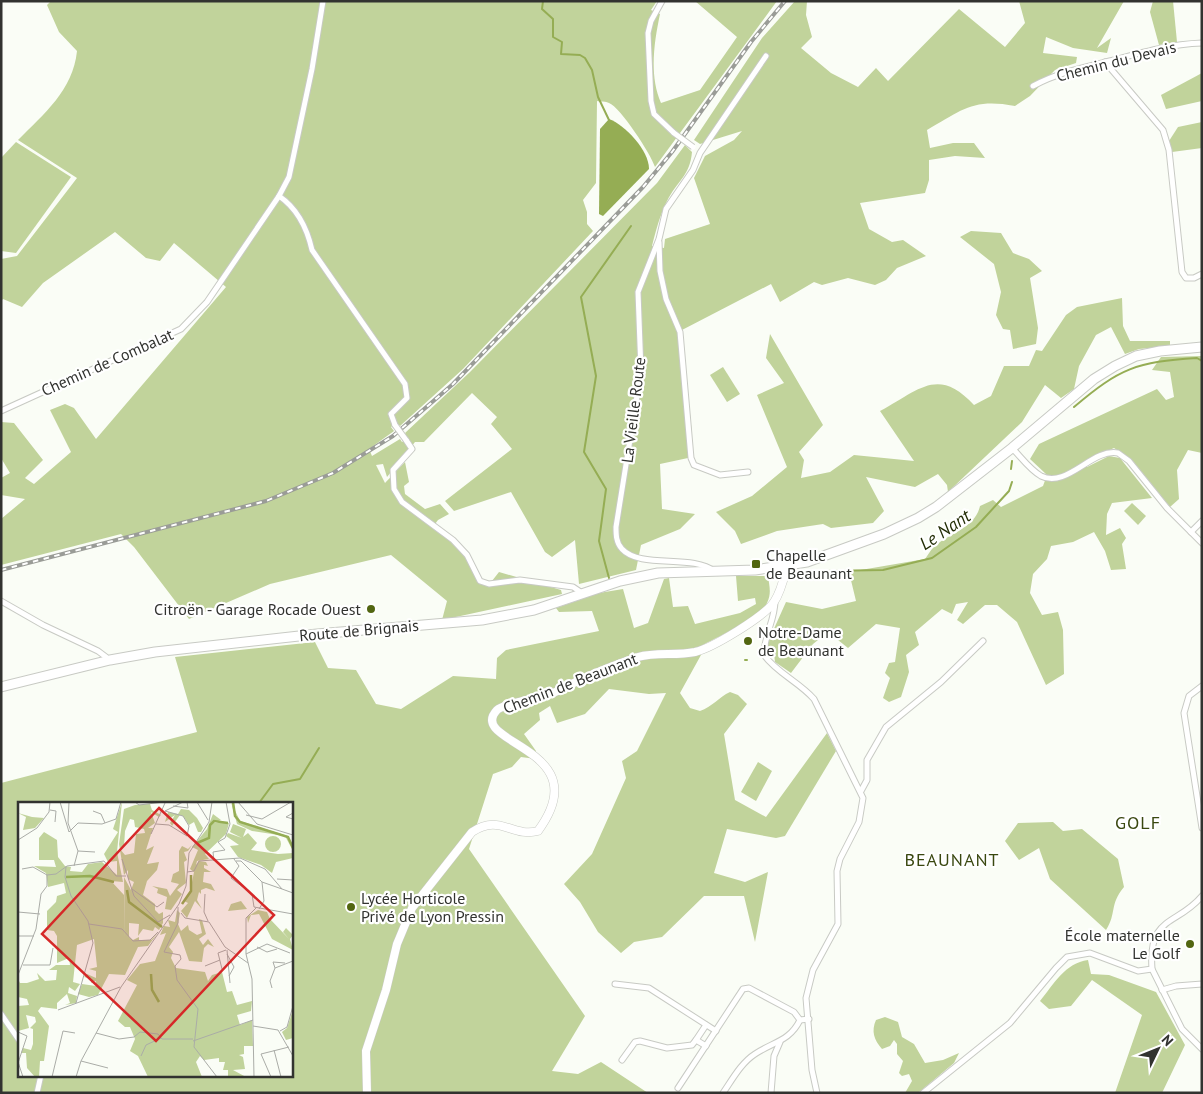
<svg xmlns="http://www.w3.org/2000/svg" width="1203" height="1094" viewBox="0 0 1203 1094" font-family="'PT Sans',sans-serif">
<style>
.green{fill:#c1d39b;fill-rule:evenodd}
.water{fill:#95ad54}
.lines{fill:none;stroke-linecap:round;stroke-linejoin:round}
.stream{stroke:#95ad54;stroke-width:2}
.street-casing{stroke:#c8cac4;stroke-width:7}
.secondary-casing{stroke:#c8cac4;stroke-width:9}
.primary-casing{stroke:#c8cac4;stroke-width:11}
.street{stroke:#fff;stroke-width:5}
.secondary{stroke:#fff;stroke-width:8}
.primary{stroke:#fff;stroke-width:9}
.rail-casing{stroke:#9a9c97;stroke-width:4}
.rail{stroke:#fff;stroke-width:2;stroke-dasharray:5.5;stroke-linecap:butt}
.street-bridge-casing{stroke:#c8cac4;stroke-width:7;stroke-linecap:butt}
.street-bridge{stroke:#fff;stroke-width:5}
.poi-dot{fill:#526611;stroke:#fff;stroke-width:2}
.labels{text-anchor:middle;stroke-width:4.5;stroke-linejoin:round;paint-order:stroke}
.street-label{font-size:16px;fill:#323330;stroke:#fff}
.poi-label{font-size:16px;fill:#323330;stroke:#fff;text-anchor:start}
.water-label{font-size:18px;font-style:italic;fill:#242e07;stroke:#fff}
.neighbourhood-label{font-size:18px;letter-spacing:1px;fill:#3a4810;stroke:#fff}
.inset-river{fill:none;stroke:#95ad54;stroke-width:2.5}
.inset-road{fill:none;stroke:#aaaca7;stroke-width:1}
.view{fill:#d62828;fill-opacity:0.15;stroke:#d62828;stroke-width:2.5}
.inset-edge{fill:none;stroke:#323330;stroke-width:2.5}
</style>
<rect width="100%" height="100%" fill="#fafdf6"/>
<g class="green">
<path d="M51,1h606l-6,9 9,4c-6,29 -11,61 1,89l39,-13 37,-53 -42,-36h82l-122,166c-4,-13 -35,-60 -46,-64 -3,-2 -9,-1 -12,-2l-1,82 -13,17 4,12v12l6,7 -130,138 -63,57 -3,-3 -6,4 3,4 -25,18 3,7 28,-17 2,3 6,-3 -3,-6 65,-61 187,-189 28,-38 7,7c-2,24 -15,29 -25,49 -7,14 -11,29 -15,45l12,2 1,-9 45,-15 -16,-46 11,-22 29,-16 8,-9 -42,13 -6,-4 68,-102 33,-37h12l-1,14 6,22 -11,11 30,25 27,14 18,-19 12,13 71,-72 46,38 20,-24 -6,-22h105l-27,47 14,-10 -4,15 -34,-5 -27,-11 -3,16 34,4 -1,6 -21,7 -25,26 -15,10c-42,-8 -53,4 -88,24l3,18 23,-5h21l11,15 -30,-2 -26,4v20l-4,13 -65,10 9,26 23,13 11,-2 23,16 -29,12 -11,12 -11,5 -27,-7 -26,7 -8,-3 -34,20 -9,-18 -89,46 10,105 -4,23 -28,6 2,45 33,5 -15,15 -39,16 -5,25 -57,14 -4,-44 -23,17 -7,-5 -34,-60 -57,19 -9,-10 67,-52 -21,-25 6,-7 -25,-24 -48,49h-9l-28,35 -4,-13 -7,1 9,18 20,-21 4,20 -5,4 1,8 20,15 15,-5 9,10 -11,6 -6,8 21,15 12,14 15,26 8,3 11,-14 62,18 1,4 -120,26 5,-19 -56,-46 -121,29 -81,35 -55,-72 -13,-13 -120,31v-46l24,-20 -24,-4v-17l9,-5 -9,-15v-36l13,1 29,37 -18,18 9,6 37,-32 -21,-42 15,-6 9,4 22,31 130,-152 -52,-44 -14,18 -14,-3 -31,-26 -72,51 -21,24 -19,-8 -2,2v-42l16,-3 60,-78 -59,-38c26,-26 55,-50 59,-89l-18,-19 -12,-27z"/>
<polygon points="1153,1 1173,1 1177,42 1159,45 1150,12"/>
<polygon points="1202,73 1202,101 1166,109 1161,95"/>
<polygon points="1202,122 1202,148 1172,152 1169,141 1178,127"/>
<polygon points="16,142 71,177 16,253 1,251 1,158"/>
<polygon points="971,231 1001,233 1013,253 1029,259 1042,271 1030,278 1038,328 1036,344 1013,349 1010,330 1003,329 996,315 1001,292 994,264 960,237"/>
<path d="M1122,298l1,28 7,15h40v5l-31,3 -14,5 -14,-27 -15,8 -17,31 -5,23 -13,9 -16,-13 -23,37 -74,70 -1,-7 -9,-11 -23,13 -49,-10 18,34 -11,12 -42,5 -8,-4 -46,7 -36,13 -6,-13 -19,-19 36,-16 35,-29 -30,-72 27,-12 -18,-25 4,-24 53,91 -24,27 5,8 -3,18 29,-6 24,-17 60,6 -34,-50c39,-21 58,-45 94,-6l17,-9 13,-30h25l7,-16 6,1 24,-36 11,-8z"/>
<path d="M1202,356v97l-14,-3 -11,20 2,29 -9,8 -38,-47 -18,-12 -31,14 4,5 22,-11 11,2 32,40 -40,5 -5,11 -1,21 14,-7 6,10 -4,6 4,25 -15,1 -6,-19 -11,-19 -21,10 -22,4 -4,13 -14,15 -3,19 12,22 16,-3 5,18 1,44 -18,11 -29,-63 -20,-17h-12l-22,19 -6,-4 11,-18 -12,2 -4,10 -10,-5 -27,23 4,13 -13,10 3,17 -8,25 -12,5 -6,-4 7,-20 -5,-5 4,-10 6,-1 5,-34 -24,-4 -28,24 -20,-16 -15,12 -22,29 -16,-11 -1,-8 -6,-3v-9l18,-40 36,7 34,-8 -7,-29 76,-13c3,-4 6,-10 10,-13 15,-13 40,-18 45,-40l13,-6 8,7 42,-21 4,-11 -17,-16 9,-15 118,-55 9,11 8,-3 -4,-25 -18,-2 9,-13z"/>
<polygon points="723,367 740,394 727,402 710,375"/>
<polygon points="1132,503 1146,516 1138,525 1124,511"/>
<path d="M736,576h32c1,9 4,17 -1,27 -6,15 -50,34 -66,43v9l-21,38 10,15 10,3c12,-4 19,-14 30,-19l8,3 9,9 -23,30 11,66 31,17 61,-84 9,18 -51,85 -9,2 -49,-9 -13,44 31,9 23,-10 -13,70 -11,-46h-40l-42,41 -28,5 -13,11 -23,-21 -18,-30 -16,-18 28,-30 34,-76 -4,-17 15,-10 29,-58 -17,1 -40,-5 -24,25 -28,9 -7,-17 -11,7 1,7 -16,14 12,17v8l-15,-2 -9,10 -19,7 -24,75 116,167 -33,55 26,3 23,-12 47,31h-647v-310l196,-51 -22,-75 140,-15 13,26 28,2 20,34 25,5 52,-33 43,3 1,-21 9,-8 93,-19 -7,-20 -33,1 -3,-4 43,-15 24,-4 11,39 14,-5 16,-44 5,-1 4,29 15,-1 7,18 45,-11 16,-9 -1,-6 -17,3zM19,803h272v272h-272z"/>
<polygon points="758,762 772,771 756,801 741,792"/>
<path d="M1053,822l10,9 19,-2 36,30 6,28c-15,18 -7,26 -18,43l-56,-51 -11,-31 -20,12 -14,-19 13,-18z"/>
<path d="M1088,960l3,14 18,1 47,17 29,53 -23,48h-47l27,-78 -50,-35 -21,26 -22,3 -9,-8c14,-17 25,-38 48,-41z"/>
<path d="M885,1017l13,5 4,15 12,7 11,19 18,-3 16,-7 -5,10 -36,30h-13l7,-12 -3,-7 -7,2 -3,-3 4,-12 -6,-7v-10l-3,-4 -4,6 -8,3c-8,-9 -11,-18 -6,-29z"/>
</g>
<path class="water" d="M609,119c16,6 40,31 40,50l-46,47 -4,-2 1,-85z"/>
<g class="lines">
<g class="stream">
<polyline points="543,1 542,9 553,19 553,37 562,42 561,54 580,55 585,58 592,70 598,97 609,120"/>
<path d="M1074,407c46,-39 62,-45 123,-49l5,3"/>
<polyline points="1011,469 1012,461"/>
<polyline points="824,571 883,570 932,558 976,527 1009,491 1012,482"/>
<polyline points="609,578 599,541 606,489 584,452 596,376 581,297 631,226"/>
<polyline points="745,660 747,660"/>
<polyline points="259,803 273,784 300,779 319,748"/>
</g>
<g class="street-casing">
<g id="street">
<polyline points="662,1 651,21 648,33 651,101 654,114 674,133"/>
<polyline points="1105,62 1163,130 1169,150 1182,272 1186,278 1194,278 1202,274"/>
<path d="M1033,86c26,-14 52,-19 81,-26 29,-8 58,-16 88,-17"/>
<path d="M279,196c19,13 28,32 33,54l93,134 2,14 -16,16 4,11"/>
<polyline points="659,242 660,271 666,299 680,332 691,458 694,465 720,475 748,472"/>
<polyline points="1,411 181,329 207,302 279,196 289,177 312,69 323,1"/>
<polyline points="406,440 412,449 393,470 394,489 402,502 453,540 467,555 480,581 489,584 520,580 573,587 582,593"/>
<path d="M1012,448c9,9 18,22 29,28 26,13 51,-28 77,-23l11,8 38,47 35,35"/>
<polyline points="1191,532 1202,521"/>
<path d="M714,571c-21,-17 -74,-2 -92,-22 -6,-6 -6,-15 -6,-22l25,-156 -3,-79 21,-53 7,-30 27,-39 7,-17 66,-97"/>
<polyline points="1,601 43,625 98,651 110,660"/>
<path d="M775,601c0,19 -11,34 -11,54 13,18 35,27 50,44l49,99 -4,24 -19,37 -3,12 1,53 -25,46 -7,28 6,72 5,23"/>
<polyline points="1202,686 1189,696 1184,713 1202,828"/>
<polyline points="861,791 867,780 867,760 886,727 941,682 983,641"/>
<path d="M1202,896c-25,30 -54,19 -50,73l30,60 20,20"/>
<polyline points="615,984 649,988 716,1031"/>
<polyline points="1162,990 1176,986 1202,984"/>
<polyline points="1,1014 19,1040"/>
<polyline points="706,1025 696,1040 706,1046"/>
<polyline points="622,1060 635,1042 640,1041 667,1048 692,1045 696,1040"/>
<polyline points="678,1088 743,989 749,988 794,1012 800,1020 809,1019"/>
<polyline points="37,1093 41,1075"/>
<path d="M723,1093c9,-13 18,-30 32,-39 18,-12 35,-13 45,-34"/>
<polyline points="771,1093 774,1056 780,1042"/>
<polyline points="923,1093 1010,1023 1056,968 1067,957 1090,953 1138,971 1152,969"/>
</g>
</g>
<g class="secondary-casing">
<path id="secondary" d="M367,1093l-1,-42 20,-61 11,-46 15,-36 60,-76c28,-19 40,6 66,-1 62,-84 -73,-87 -41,-121 6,-6 39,-11 50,-15 11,-3 20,-9 31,-14 19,-9 39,-17 60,-24 18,-5 38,-1 57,-5 17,-4 69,-35 79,-50 7,-10 10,-24 13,-36"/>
</g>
<g class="primary-casing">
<polyline id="primary" points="1,687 110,660 155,652 317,634 482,620 534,610 620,581 658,573 755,570 807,562 884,534 918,518 936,507 1012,448 1094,379 1115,366 1136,356 1160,351 1202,347"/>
</g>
<use href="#street" class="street"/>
<use href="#secondary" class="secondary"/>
<use href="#primary" class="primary"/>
<g class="rail-casing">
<polyline id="rail" points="1,570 266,501 333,473 393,436 453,384 643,187 672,152 751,42 785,1"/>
</g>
<use href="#rail" class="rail"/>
<g class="street-bridge-casing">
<g id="street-bridge">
<polyline points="674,133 693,147"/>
<polyline points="395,425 406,440"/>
</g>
</g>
<use href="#street-bridge" class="street-bridge"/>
</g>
<g class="poi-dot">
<rect x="751" y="559" width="10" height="10" rx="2.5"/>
<circle cx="371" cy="609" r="5"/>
<circle cx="748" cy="641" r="5"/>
<circle cx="351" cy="907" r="5"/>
<circle cx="1190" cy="944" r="5"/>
</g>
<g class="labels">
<g class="street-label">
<text transform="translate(1116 61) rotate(-14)" y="6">Chemin du Devais</text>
<text transform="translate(107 362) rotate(-24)" y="6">Chemin de Combalat</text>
<text transform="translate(633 410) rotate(-83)" y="6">La Vieille Route</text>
<text transform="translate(359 630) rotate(-5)" y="6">Route de Brignais</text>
<text transform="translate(570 683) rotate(-21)" y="6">Chemin de Beaunant</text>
</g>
<g class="poi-label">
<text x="766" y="561">Chapelle<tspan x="766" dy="18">de Beaunant</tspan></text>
<text x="361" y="615" text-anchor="end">Citroën - Garage Rocade Ouest</text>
<text x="758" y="638">Notre-Dame<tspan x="758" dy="18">de Beaunant</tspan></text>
<text x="361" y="904">Lycée Horticole<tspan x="361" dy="18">Privé de Lyon Pressin</tspan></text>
<text x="1180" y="941" text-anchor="end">École maternelle<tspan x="1180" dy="18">Le Golf</tspan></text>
</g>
<g class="water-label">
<text transform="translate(945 530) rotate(-34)" y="6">Le Nant</text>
</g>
<g class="neighbourhood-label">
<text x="1138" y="829">GOLF</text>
<text x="952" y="866">BEAUNANT</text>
</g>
</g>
<g transform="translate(18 802)">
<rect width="275" height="275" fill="#fafdf6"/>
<path d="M104,0l-5,50 6,30 -12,-1 13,14 1,44 -1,-62 7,13 3,-8 -6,-3v-9l-4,5 -5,-31 5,-35 11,-4 15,-1 2,6 9,5 -2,2 -8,-5 4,11 -7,5h5l-7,22 8,-4 -7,18 12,-2 -2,8 -10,11 -4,14 12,9v6l4,4 4,-2v11l-4,7 -4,-3 -2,4 -10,-2 -5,7 1,-12 -10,-1v14l4,3 6,-3v3h12l7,-7 -10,13 -10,1 -13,28 -16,-1 -11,21 -9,2 -11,-3 4,-10 14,2v-5l-5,2 1,-4 -8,-2 3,-3 9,4v-7l-7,-2 8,-2 -3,-28 -17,6 -4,37 7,2 -5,7 -6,-4 -1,6 9,3 -1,7 -11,2 5,-2 -3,-9 -10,9v6l-16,-2 -3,4 11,15 -5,35h-4l-1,16h-4l-8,-9 -1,-15h-5l2,-5 8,2 2,-6v-15l-3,-1 6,-6 -1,-5 -9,-2 3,13 -11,3v-25l11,-1 -2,-6 -9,-2v-18l2,4h7l12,-4 -2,-6 8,8 11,-1 1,-10h-8l7,-5h14l-1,-7 -12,5v-27l-3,-5 -7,-1v-19l9,-9 1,-6 9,-3 -2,-10 -16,4 -2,-14 -12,-7 22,1 -2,-7h-15v-22l5,-6 13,8 1,17 7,9 6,1 -1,4 12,1 6,-8 14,-2 15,13v-14l-9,1 -4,-8 14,-22 -5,-3zM112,17l4,1 1,7 9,2 1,4 -9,1 -2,19 -9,2 -5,-6 4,-2 1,-16zM213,0l9,19 48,15 5,15 -8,-15 -33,-5 -15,-7zM163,7l8,1 8,8 6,10 -2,4h-3l-4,-10 -5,3 -6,-9 -3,-1 -8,11 -2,-3 5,-8 -10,7 3,-10 10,2zM0,11l14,4 12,1 -9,10 -12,2 3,-13zM195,12l8,6 -8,3h16l-3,11 -21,20 4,5 -12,2 -1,4 3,-4 7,1 2,4 -4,-1v3l7,4h-7l-1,10 8,2 4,7 -9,-3 -5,2v4l-2,-2 -2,8 5,9 -7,-8 -8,17 -6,-7 7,-8 -4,-2 6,-9 4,-20 -4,-3 8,-19 -6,-3 15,-18zM215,22l13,5 -3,8 5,-4 9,10 -6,7 27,4 15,-1v5l-17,4 -4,11 -11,-8 -23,-8 -8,-11 9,-1 -13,-9 2,-3 14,5 -12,-6zM247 42a8 8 0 1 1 16 0a8 8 0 1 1-16 0ZM174,43l-4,6 -4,1 3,8 -3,2 2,21 -9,7 5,4 -11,16 -6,-1 2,-12 -10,-4 1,-4 -6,-3 15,3 3,7 9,-12 -8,-2 2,-8 6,-3v-20l3,-5 6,3zM223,99l6,8 -19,2 3,-7zM159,108l3,3 -2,11 3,7 7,-6 1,5 8,5 5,-2 -3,-14 3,1 4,14 -7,5 4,6 5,-6 6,8 -6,-3 -4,4 -2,14 -13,-1 -10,-29 -10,15 4,5 -2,6 5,10 29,4 3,9 4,-6 10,-3 5,20 5,-1 5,14 15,-4 -1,10 -14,4 3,10 12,-5 1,26h-9v8l-5,1 4,2 2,12 -12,1 13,7h-18v-7h-5l2,-8h-6v-4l-15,2 -4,-4 -4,6 6,15h-54l-10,-21 -8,-5 5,-12 -5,-12h-5l-7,-6 19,-36 -10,-5 13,-16 15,-3 11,-28 -6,2 4,-9 6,1 -2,-7 7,2zM240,108l9,2 3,7 19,20 -6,-7 3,-4 7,7 -3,4 3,11 -21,-11 -13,-25 -8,1 -3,8 -1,-6zM275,208v28l-7,2 -4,-8 5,-4z" fill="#c1d39b" fill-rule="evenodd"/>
<path class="inset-river" d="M215,0l2,14 5,6 48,15 5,11M179,41l12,-5 1,-13 4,-4 14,2M48,75l24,-1 24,6M109,88l2,12 33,25M164,102l9,-13v-16M133,172l1,16 7,12"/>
<path class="inset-road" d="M42,0l9,30 9,-9 24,1 14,-5 5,-17M51,0l-1,21 10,28 -4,15M117,0l4,3 25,-3M179,0l11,18M220,0l19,22 36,11M155,4l15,2 -1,-6M32,8l6,1 -1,11M75,9l8,3 4,9M147,9l18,-9M275,11l-7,4 7,2M228,13l16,4 29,-17M138,22l13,1 18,11 2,-10 -6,-10 -18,-5M133,32l14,-31M0,38l19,-12 12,-16 1,-10M60,49l17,1M104,57l12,37 24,26 12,-7M216,57l5,7 -8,12 21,16 2,13 39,7M196,59l-1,-9 12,-2 -7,-8 7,-4 5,-14 -4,-22M218,59h5l21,21M48,65l-1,10 6,19 17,25 5,22 -17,60M4,67l11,-2 14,8 9,-1 11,-8 37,-5 12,15h10M169,70l7,-1 5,-10 41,-3 25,11 17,20 11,4M259,77l16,1M114,87l25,18 7,-5M187,92l-1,18 4,9M160,105v16l-14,29 16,3 1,4 -6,7 2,14 21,29 -4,38 23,30M241,107l5,-8 -2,-19 20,7M0,110l22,2M163,111l4,5 24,4 16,25 23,16M71,122l33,5 11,12 17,-1 8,-8M0,134h16M239,145l10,5 10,-3M209,148l3,33M209,152l7,13 -5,9M228,152l21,-10 23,9M5,163h27l3,-17M187,164l15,-6M257,166l-2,-6 12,1M204,167l-4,-16 8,-3M0,173l18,-46 5,-35 6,-8v-11M254,186l-2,-7 5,-13 18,-7M40,208l62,-23M235,224l25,4 15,26M262,229l7,-4 6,-21M0,230l9,4 -9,27M78,231l23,6 15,-2 6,-5 18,2 4,5h31M175,239l60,-21M256,248l7,27M123,254l5,-11 15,-7M63,259l27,7M0,260l5,15M34,275l11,-46 12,2M58,275l5,-16 40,-74 58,-83 7,-18 3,-33 20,-31 3,-20M236,275l-2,-98 -6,-25v-36l10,-10M253,275l-10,-23 28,-7"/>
<path class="view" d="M141,6l115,107 -118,126 -114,-107z"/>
<rect width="275" height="275" class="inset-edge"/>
</g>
<rect width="1203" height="1094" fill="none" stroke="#323330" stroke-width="5"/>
<g transform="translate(1158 1049) rotate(47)" stroke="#ffffff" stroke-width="4" paint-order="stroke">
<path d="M0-4L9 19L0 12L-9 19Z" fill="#323330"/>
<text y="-8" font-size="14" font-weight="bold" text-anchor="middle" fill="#323330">N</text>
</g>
</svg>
